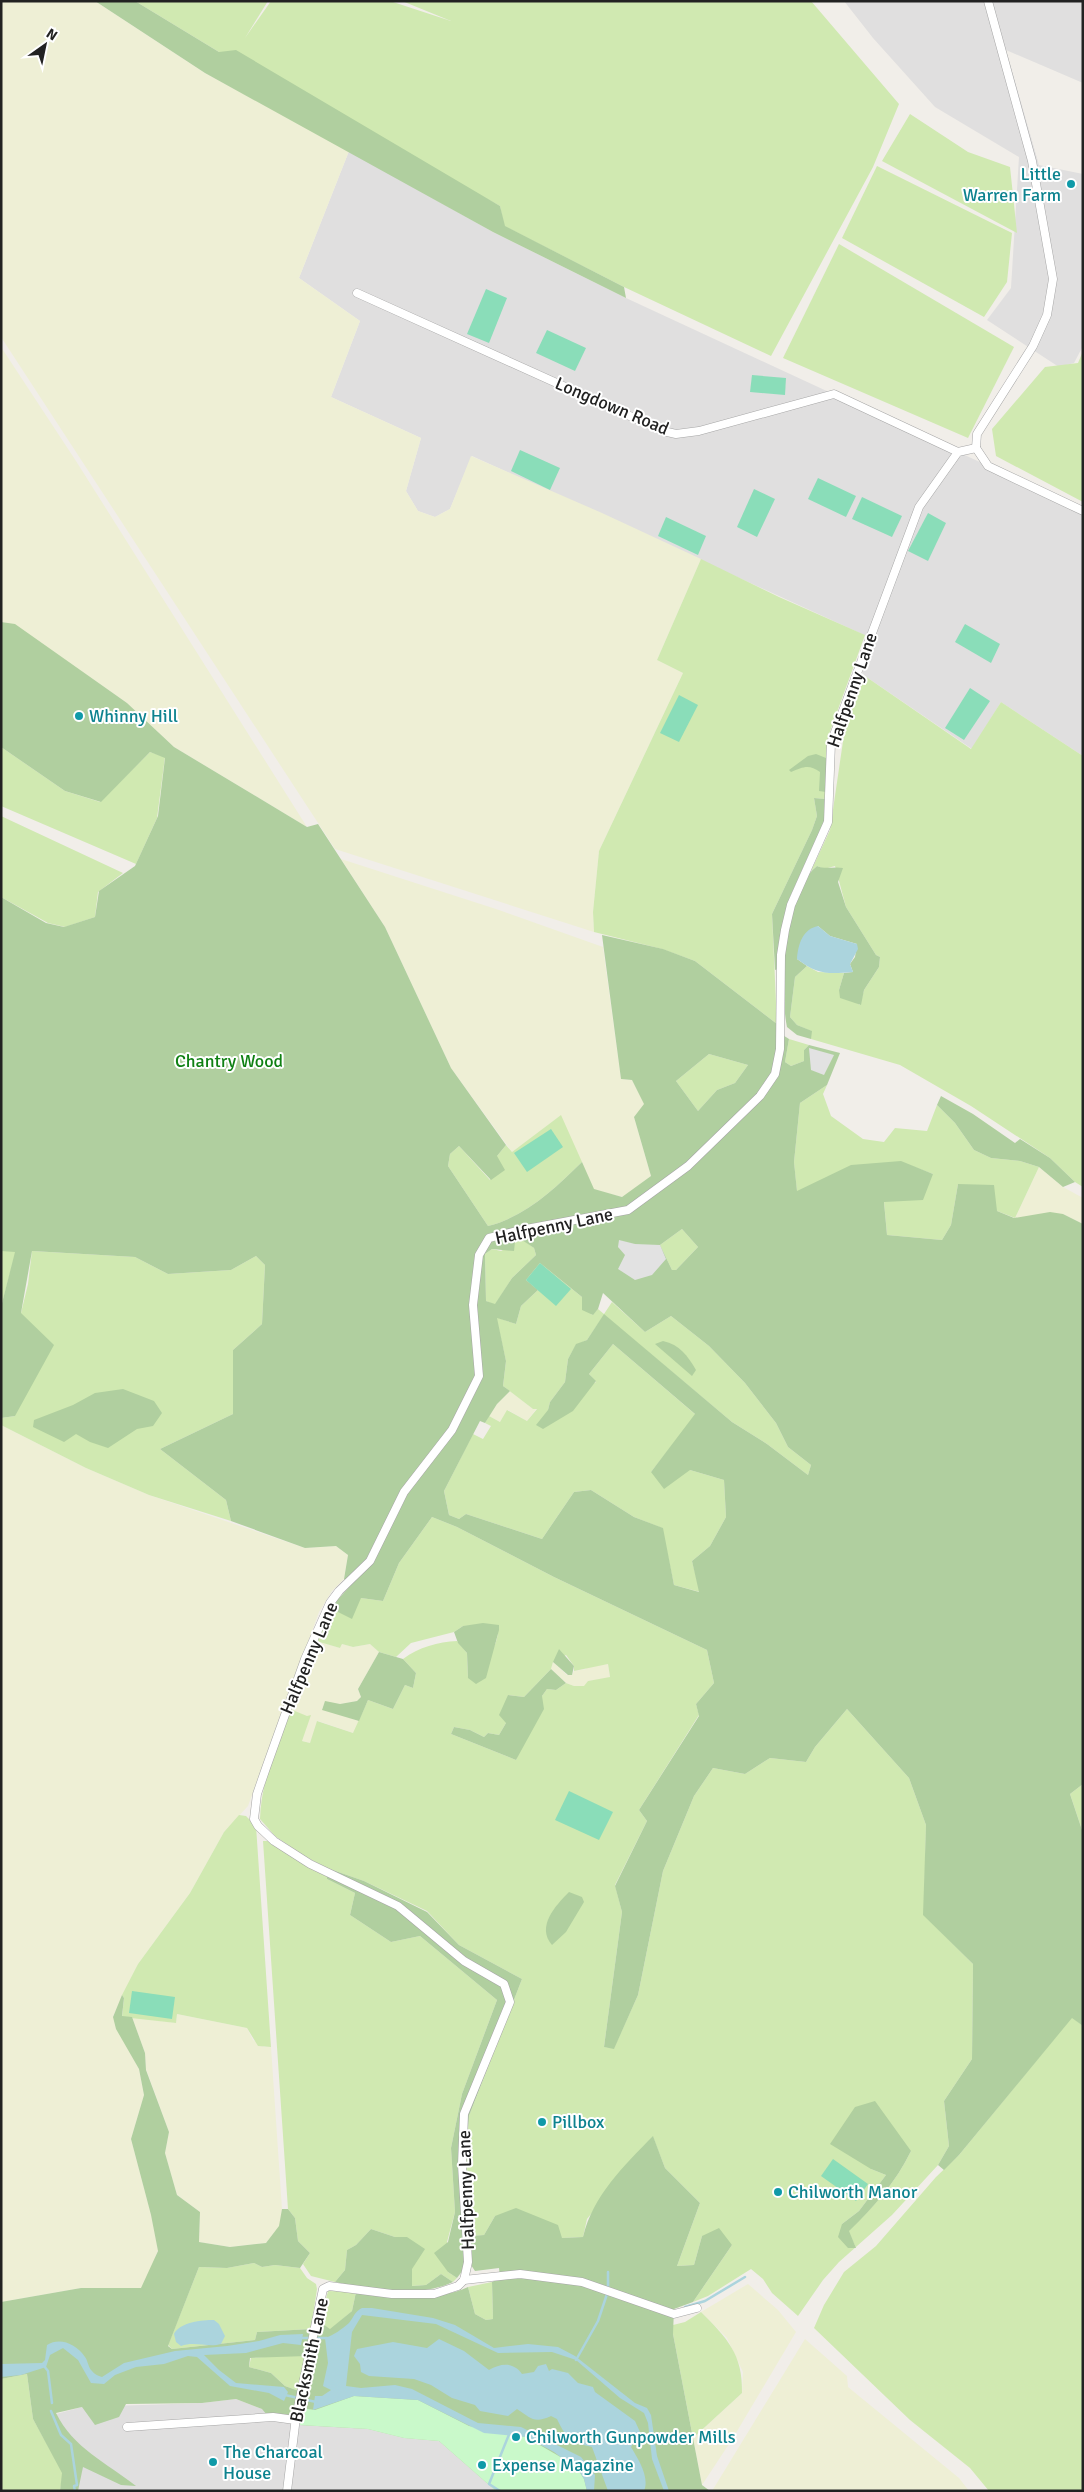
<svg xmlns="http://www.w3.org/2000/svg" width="1084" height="2492" viewBox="0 0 1084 2492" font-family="Signika,sans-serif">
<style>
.residential{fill:#e0dfdf}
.farmland{fill:#eeefd5}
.grass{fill:#d0e9b1;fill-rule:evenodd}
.forest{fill:#b0cf9f;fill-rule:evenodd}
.park{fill:#c9f9ca}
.pitch{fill:#8addb9}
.parking{fill:#e2e2e2}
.water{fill:#abd4dd}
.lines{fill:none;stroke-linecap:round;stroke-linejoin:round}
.stream{stroke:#abd4dd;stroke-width:2.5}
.minor-casing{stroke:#a6a6a6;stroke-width:9}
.minor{stroke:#fff;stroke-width:8}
.culture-dot{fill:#0f9aa8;stroke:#fff;stroke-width:2}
.labels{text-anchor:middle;stroke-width:4;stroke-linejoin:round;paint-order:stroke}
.culture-label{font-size:18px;fill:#0d838f;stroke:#fff;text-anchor:start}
.street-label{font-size:18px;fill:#222;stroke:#fff}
.park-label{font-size:18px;fill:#0f8013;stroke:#fff}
</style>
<rect width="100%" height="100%" fill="#f1eee9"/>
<g class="residential">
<polygon points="844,1 1083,1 1083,83 1006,50 1039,165 1083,174 1083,346 1074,363 1059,367 987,320 1011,288 1019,157 935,107 873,38"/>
<polygon points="349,151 493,232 626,298 1083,510 1083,756 1001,702 972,749 862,674 873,639 472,456 450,509 435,517 418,511 406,491 421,438 331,397 360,321 299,278"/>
<polygon points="236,2399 262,2409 293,2416 300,2421 300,2424 368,2429 404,2438 439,2441 496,2491 78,2491 56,2414 82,2407 202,2403"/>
</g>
<g class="farmland">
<polygon points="1,1 95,1 205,73 349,151 299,278 360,321 331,397 421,438 406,491 418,511 435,517 450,509 471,456 602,513 701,559 657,660 683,673 599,851 593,912 594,932 335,849 1,337"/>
<polygon points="1,347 76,461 307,827 174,747 127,703 15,625 1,622"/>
<polygon points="341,859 499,910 603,947 621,1079 632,1080 645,1104 634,1117 651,1176 623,1197 594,1190 560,1116 512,1152 451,1068 385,927"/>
<polygon points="1039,1167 1063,1187 1083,1198 1083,1224 1063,1214 1015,1218"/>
<polygon points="510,1391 533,1409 537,1408 527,1421 508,1410 500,1422 489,1416 497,1404"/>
<polygon points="1,1425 86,1468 149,1495 305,1548 336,1546 348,1555 344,1579 332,1591 319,1612 248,1806 224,1832 190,1893 138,1964 113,2016 117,2029 139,2069 144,2095 131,2139 151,2215 158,2250 149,2274 141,2288 81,2288 1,2302"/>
<polygon points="316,1641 340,1648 342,1644 353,1647 370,1644 379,1652 358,1689 361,1697 357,1701 340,1704 325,1702 322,1709 359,1721 356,1729 353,1733 318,1721 310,1743 281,1735"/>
<polygon points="553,1662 567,1675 572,1675 574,1671 586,1669 586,1667 608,1664 610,1678 588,1681 586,1686 574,1686 566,1683 551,1669"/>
<polygon points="177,2014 247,2028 253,2040 264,2047 271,2047 282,2209 280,2226 266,2243 230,2247 199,2242 200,2212 177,2195 165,2153 169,2132 146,2069 145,2053 132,2017 176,2023"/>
<polygon points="748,2284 778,2310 796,2332 733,2438 702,2485 693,2438 742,2393 743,2372 727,2338 701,2312"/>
<polygon points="805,2339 847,2376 848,2387 959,2478 969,2491 712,2491"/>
</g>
<g class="grass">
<polygon points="135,1 268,1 245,38 271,1 390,1 451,21 402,1 811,1 899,104 873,167 771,356 624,287 504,226 500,206 219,52"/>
<polygon points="910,114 968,152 1010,167 1017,233 882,161"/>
<polygon points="877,166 1012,233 1007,282 984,317 842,238"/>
<polygon points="839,244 1014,347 968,438 783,358"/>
<polygon points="1083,351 1083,502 996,456 992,429 1045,367 1078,363"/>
<polygon points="701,559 779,597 865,635 828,737 825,799 814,798 817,816 812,830 772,914 777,1024 695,961 662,949 594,932 593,912 599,851 683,673 657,660"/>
<polygon points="862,674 971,749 1001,702 1083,756 1083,1187 1075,1182 1050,1158 971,1106 900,1065 811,1039 811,1031 797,1025 790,1017 795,977 807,966 818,972 844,973 839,990 860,1005 864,990 879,967 880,957 876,955 846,907 835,866 824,869 817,866 811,871 830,830 847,714"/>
<polygon points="1,747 65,791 100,802 150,752 165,757 157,818 136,864 1,806"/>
<polygon points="1,816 123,873 98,892 95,917 65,927 48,923 1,897"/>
<polygon points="789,1039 809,1045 804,1050 804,1061 791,1066 785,1062"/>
<polygon points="709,1054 748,1065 735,1083 717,1090 698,1111 676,1081"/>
<polygon points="827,1085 823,1094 831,1116 863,1139 884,1142 895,1128 927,1131 937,1105 955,1123 974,1150 991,1158 1020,1161 1039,1167 1015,1218 997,1211 958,1184 951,1225 942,1240 887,1235 884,1201 933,1174 901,1162 797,1192 794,1162 800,1103"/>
<path d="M561,1115l21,47c-28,27 -55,54 -94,64l-40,-60 2,-12 9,-8 31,34 7,-24 9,-11 6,7z"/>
<polygon points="682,1229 698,1247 676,1270 672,1270 660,1245"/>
<polygon points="522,1239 534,1248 536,1255 512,1278 495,1305 486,1301 485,1254 492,1249 501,1251"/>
<polygon points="1,1251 16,1251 1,1307"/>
<polygon points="32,1251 135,1257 168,1274 231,1270 256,1256 265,1265 262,1324 233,1350 233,1414 160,1449 226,1500 231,1521 149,1495 86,1468 1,1425 1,1418 15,1416 21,1313 28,1284"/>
<polygon points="540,1263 582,1297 592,1315 598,1309 604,1314 612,1302 645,1332 671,1316 709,1346 745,1383 776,1423 788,1447 811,1465 808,1475 767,1444 732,1422 604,1315 587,1340 576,1345 568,1359 565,1382 550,1402 548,1410 596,1382 589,1374 613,1344 696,1415 651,1472 690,1470 724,1480 726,1517 710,1546 692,1561 700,1592 674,1585 662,1528 634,1517 591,1490 574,1492 542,1539 466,1514 459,1519 449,1515 444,1491 473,1434 483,1439 491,1426 485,1423 489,1416 500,1422 507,1410 527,1421 537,1409 533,1409 503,1386 506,1361 496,1317 516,1324 521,1306 538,1290 526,1280"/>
<path d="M432,1517l25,10 97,50 153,73 7,33 -18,21 3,11 -60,95 8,11 -32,64 7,27 -18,135 10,1 24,-53 25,-124 31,-75 19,-28 32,6 25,-16 36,4 9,-15 32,-38 62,69 17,47 -2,90 49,49 -1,95 -28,42 5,45 -11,19 -46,50 -53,47 -16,18 -25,36 -26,-23 -9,-14 -12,-10 -43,27 -15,6 39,-57 -30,-9 -8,29 -17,1 23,-63 -35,-35 -12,-31 -66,82 -4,18 -21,1 -67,-22 -11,19 -14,1 -4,-77 3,-43 53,-137 -63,-34 -32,-34 -63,-30 -37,-13 -23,-12 -29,-20 -15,-17c1,-38 17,-74 30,-110l17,7 4,-1 -9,26 8,2 7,-22 36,12 15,-33 25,9 12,-24 8,3 3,-15 -13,-14c16,-12 35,-17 54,-18l10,12 1,25c15,-15 32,-30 30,-53l-35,1 -9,6 -43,11 -15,14 -17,-5 -9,-8 -17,3 -11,-3 -2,4 -24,-7 14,-33 31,-10 22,3 16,-38zM566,1655l8,11v5l34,-7 2,13 -22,4 -4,5h-10l-8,-3 -10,7 -9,-1 -5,7 -26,64 -65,-26 3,-7 16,3 14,7 4,-4 11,2 7,-12 2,-28 16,2 27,-28 2,-7zM911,2151c-15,31 -37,56 -63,80l8,17 -14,-24 17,-13 27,-36 -15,-6z"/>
<polygon points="1083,1784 1083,1833 1070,1794"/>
<polygon points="239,1815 246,1816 256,1826 271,2047 258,2046 247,2028 177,2014 176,2023 122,2017 124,1998 122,1995 138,1964 190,1893 224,1832"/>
<polygon points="263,1841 268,1841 313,1870 327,1875 327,1879 355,1893 350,1915 391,1942 420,1936 497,2000 462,2094 451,2148 455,2212 447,2242 448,2272 457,2278 453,2282 441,2274 426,2285 411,2286 412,2269 407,2237 395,2237 371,2229 356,2245 347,2250 345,2270 335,2282 311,2276 303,2264 310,2253 298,2241 295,2218 288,2209"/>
<polygon points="1072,2017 1083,2026 1083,2491 989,2491 970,2468 910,2420 814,2328 824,2305 844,2272 876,2246 936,2177 959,2155"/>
<polygon points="254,2263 262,2267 275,2265 300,2268 307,2278 316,2284 317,2289 311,2329 257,2332 255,2340 172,2349 168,2345 199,2267 227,2268"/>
<polygon points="492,2282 493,2319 486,2320 475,2314 468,2287"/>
<polygon points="328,2291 356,2292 352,2311 330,2330 320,2322"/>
<path d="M701,2312c26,26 42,42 41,81l-49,45 -20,-104v-9l12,-3z"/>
<polygon points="293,2355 307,2356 299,2391 285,2386 271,2373 249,2367 251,2358"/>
<polygon points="27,2374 33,2419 63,2473 60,2491 1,2491 1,2379"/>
</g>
<g class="forest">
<polygon points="95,1 135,1 219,52 236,50 500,206 505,226 624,287 626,298 493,232 205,73"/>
<path d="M1,622l14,2 112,79 47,44 133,80 11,-3 67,103 66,141 55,77 -9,11 8,14 -14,10 -32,-34 -9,8 -2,12 40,60c39,-10 66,-37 94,-64l12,27 28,8 29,-21 -17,-59 10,-13 -12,-24 -11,-1 -19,-144 61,14 32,12 82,63 1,8 11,7 -4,23 6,4 13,-5v-11l5,-5 31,8 -13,32 -27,18 -6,59 3,29 54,-26 50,-4 32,13 -10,26 -39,2 3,33 55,5 9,-15 7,-41 36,1 3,26 17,7 36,-6 13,2 20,10v560l-13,10 13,39v193l-11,-8 -113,137 -15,15 -6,-5 11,-19 -5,-45 28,-42 1,-95 -50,-49 3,-90 -17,-47 -62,-69 -32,38 -9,15 -36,-4 -25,16 -32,-6 -19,28 -31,75 -25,124 -24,54 -10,-2 18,-135 -7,-26 32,-65 -8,-11 60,-94 -3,-12 18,-21 -7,-33 -153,-73 -97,-50 -25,-10 -33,46 -16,38 -22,-3 -9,21 -22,-11 21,-23 -7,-6 4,-24 -12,-9 -31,2 -74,-27 -5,-21 -66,-51 73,-35v-64l29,-26 3,-59 -9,-9 -25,14 -63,4 -33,-17 -103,-6 -11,62 33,32 -39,71 -14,2v-111l14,-55 -14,-1v-354l45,26 18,4 31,-10 4,-26 36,-25 23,-50 7,-58 -15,-6 -49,50 -36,-11 -64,-44zM709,1054l39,11 -13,18 -18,7 -19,21 -22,-30zM682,1229l16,18 -22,23h-4l-12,-25zM522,1240l12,8 2,7 -24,23 -17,26 -9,-3 -1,-47 7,-5 22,2 1,-9zM540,1263l42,34v13l11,5 5,-6 5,-16 42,39 26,-16 38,30 36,37 31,40 12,24 23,18 -3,10 -41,-31 -35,-22 -128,-108 -17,26 -11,4 -8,15 -3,23 -15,20 -2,8 -12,15 7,4 30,-18 23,-30 -7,-7 24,-30 82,70 -44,58 13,17 26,-19 34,10 2,37 -16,29 -18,15 7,31 -25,-7 -11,-57 -29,-11 -43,-27 -17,2 -32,47 -76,-25 -7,5 -10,-4 -5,-24 36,-70 5,2 12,-19 13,-13 -7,-5 3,-25 -9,-43 19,6 5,-18 17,-16 -12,-10z"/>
<path d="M816,754l10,4v34l-7,-1 1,-19c-11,-8 -17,-5 -29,0l-2,-2 19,-14z"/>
<polygon points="814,798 825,799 824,821 790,897 779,940 778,969 775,970 772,914 812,830 817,816"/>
<path d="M817,866c9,4 17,0 26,2l-5,14 8,25 30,48 4,2 -1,10 -15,23 -3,15 -21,-7 -1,-8 5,-17 9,-1 -3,-8 5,-7 2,-13 -27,-8 -12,-10 -21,33 10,7 -12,11 -5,40 7,8 15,6 -1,8 -14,-4 -10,-8c-8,-39 -4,-135 30,-161z"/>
<polygon points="941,1096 973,1114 1015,1143 1020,1139 1050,1158 1075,1182 1063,1187 1039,1167 1020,1161 991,1158 974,1150 955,1123 937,1105"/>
<path d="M663,1341c17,4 24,14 33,29l-4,6 -37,-32z"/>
<polygon points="123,1389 154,1401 162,1413 153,1426 137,1429 108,1448 90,1442 76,1434 64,1442 33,1427 34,1420 73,1405 95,1393"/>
<polygon points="483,1623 499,1625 499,1630 486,1678 476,1684 468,1678 467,1653 458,1643 454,1632 463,1626"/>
<polygon points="559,1649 574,1666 572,1675 568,1675 553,1662"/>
<polygon points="379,1652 403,1659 416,1673 413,1688 405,1685 393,1709 368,1700 359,1721 322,1710 325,1701 340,1704 357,1701 361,1697 358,1689"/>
<polygon points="551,1669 566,1683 556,1690 547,1689 542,1696 544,1709 516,1760 451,1734 454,1727 470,1730 484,1737 488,1733 499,1735 506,1723 499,1715 508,1695 524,1697"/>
<path d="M327,1868l37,13 63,31 32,33 63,34 -53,137 -3,43 4,77 14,-1 11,-19 21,-8 42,17 4,13 21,-1c10,-42 41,-71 70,-101l12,32 35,35 -23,63 17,-1 8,-29 17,-8 13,17 -39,57 -19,7 -1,25 29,151 8,6h-214l-57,-50 -35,-3 -36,-9 -68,-4 1,-17 19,-86 10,7 22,-18 4,-19c36,2 78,11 112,-5l7,27 11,6 7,-1 -1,-37 8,-4 -1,-10 -24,3 -4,-6 -8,5 -6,8 -9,-6 -14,-19 14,-11 7,-30 -4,-64 11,-54 35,-94 -77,-64 -29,6 -41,-27 5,-22 -28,-14z"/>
<path d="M569,1892l13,5 2,5 -18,30 -14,13c-16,-18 3,-39 17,-53z"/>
<path d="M122,1995l2,3 -2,18 10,1 13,36 1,17 23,62 -4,21 12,42 23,17 -1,30 31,5 36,-4 13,-17 3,-17h6l7,9 3,23 12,12 -10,15 -25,-3 -13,2 -8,-4 -27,5 -28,-1 -31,79 4,3 83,-9 2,-8 54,-3 -4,27 -57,2 -1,9 22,6 14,13 14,5 -6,25 -26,-1 -5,-6 -26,-10 -34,4 -76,1 -7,13 -24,8 -13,-18 -26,6c17,35 51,50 80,73l-15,-1 -38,-18 -5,24h-18l2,-18 -29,-54 -6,-45 -26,5v-77l80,-14h60l17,-37 -7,-36 -20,-76 13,-44 -5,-26 -23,-40 -3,-12z"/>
<path d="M875,2101l36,50c-15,31 -37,56 -62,80l7,17h-8l-10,-11 4,-13 17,-13 27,-36 -15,-6 -41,-25 25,-37z"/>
<path d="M371,2229l24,8h12l18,12 -13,20v17l14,-1 15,-11 12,8c-37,17 -80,8 -118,0l10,-12 2,-20 9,-5z"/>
</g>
<polygon class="park" points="354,2396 418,2400 469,2426 526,2437 569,2462 579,2471 584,2479 587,2491 496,2491 439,2441 404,2438 368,2429 300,2425 301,2408 315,2410"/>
<g class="pitch">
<polygon points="486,289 507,298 489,343 467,334"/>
<polygon points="547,330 586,348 575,371 536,353"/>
<polygon points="752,375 786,378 785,395 750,392"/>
<polygon points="520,450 560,468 550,490 511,471"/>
<polygon points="818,478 856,496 846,517 808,499"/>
<polygon points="754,489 775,499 757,537 737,527"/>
<polygon points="862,497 902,516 892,537 852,519"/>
<polygon points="928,513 946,523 928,561 908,551"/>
<polygon points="666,517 706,536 698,555 658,536"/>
<polygon points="965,624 1000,644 991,663 955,642"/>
<polygon points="970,688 990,701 964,740 945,728"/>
<polygon points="679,695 698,705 679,742 660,733"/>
<polygon points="551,1129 563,1147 527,1172 514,1153"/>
<polygon points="540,1263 571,1289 556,1306 526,1280"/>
<polygon points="569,1791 613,1812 599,1840 555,1820"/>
<polygon points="132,1991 175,1997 172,2019 129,2013"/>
<polygon points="833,2159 868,2184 856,2201 821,2176"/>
</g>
<g class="parking">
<polygon points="809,1048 834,1055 824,1075 811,1070"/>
<polygon points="619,1240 635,1244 660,1245 666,1259 652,1275 635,1280 618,1269 625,1255 618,1247"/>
</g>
<g class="water">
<path d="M818,926l12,10 27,8 1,5 -8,15 3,8c-25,2 -35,3 -56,-13 1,-15 6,-30 21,-33z"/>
<path d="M362,2308h10l61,10 22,7 39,23 34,-4 30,3 17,9 60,47 12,5 4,7 6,41 12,35h-5l-12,-32 -4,-36 -4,-10 -24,-15 -44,-38 -24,-8 -54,1 -62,-29 -74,-9 -10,17 -6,54 15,2 34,-3 17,4 66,34 43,4 60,30 14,18 -1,16h-7l-3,-12 -5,-8 -25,-19 -28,-15 -42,-4 -66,-33 -64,-4 -41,14 2,-14h7l9,-6 -8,-4 5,-23 -3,-25c9,-3 17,-9 24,-15 5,-6 5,-11 13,-15z"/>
<path d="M214,2320l5,4 6,12 -4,8c-13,4 -26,-3 -40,2l-5,-4 -2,-8c6,-12 28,-14 40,-14z"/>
<path d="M303,2334l-2,11 -18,-2 -37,10 -42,2 15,15 17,13 48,4 4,5 -4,9 -15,-8 -39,-7 -33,-29 -9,-1 -24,8 -28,3 -21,8 -11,9 -13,-1 -13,-23 -15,-12 -13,7 -4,12 -25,8 -20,2v-13l41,-1 3,-3 2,-15c13,-8 29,-1 38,12 3,4 3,10 7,14 2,3 6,5 10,6l22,-14 51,-12 52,-5 32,-5 21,-6z"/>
<path d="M439,2339l25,12 25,19c12,-7 25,-8 33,4l12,-2 4,-6 8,-2 3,7 3,-2 16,4 10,10 15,4 2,5 40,29 5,11 -9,15c7,12 19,30 13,44h-36l-16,-44c-21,-5 -25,-7 -35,-28l-6,-3c-17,8 -20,2 -34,-7l-9,7 -28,-5 -5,-6 -23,-7 -21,-13 -17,-6 -45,-3 -8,-4 -1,-8 -6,-8 3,-7 36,-7 34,6z"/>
</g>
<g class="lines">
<g class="stream">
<polyline points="608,2288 608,2272"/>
<polyline points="685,2307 705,2301 745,2277"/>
<polyline points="300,2338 327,2338"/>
<polyline points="576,2360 598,2321 607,2294"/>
<polyline points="44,2366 48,2371 52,2403"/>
<polyline points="285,2395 316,2402"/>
<polyline points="51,2411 61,2435 71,2444 77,2485 74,2486 75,2491"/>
<polyline points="500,2491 489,2484 510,2432"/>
</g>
<g class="minor-casing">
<g id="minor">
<polyline points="357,293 663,431 676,434 699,431 834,394 958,452"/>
<polyline points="976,448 977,434 1033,346 1047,315 1053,279 1032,161 988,1"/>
<polyline points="976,448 988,466 1083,511"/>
<polyline points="464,2280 520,2274 582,2282 674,2314 697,2308"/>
<polyline points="127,2427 273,2417 295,2420"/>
<polyline points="287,2491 296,2417 323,2289 329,2286 392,2294 434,2294 458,2286 464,2280 468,2262 462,2165 464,2114 510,2002 504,1984 464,1961 398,1906 310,1864 274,1841 258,1826 254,1819 257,1794 266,1768 305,1659 330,1603 339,1591 370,1561 404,1492 452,1430 479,1376 473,1305 479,1255 489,1238 521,1230 628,1210 688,1166 760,1096 775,1074 780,1049 781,955 785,930 791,905 828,822 831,743 919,507 958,452 976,448"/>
</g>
</g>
<use href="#minor" class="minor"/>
</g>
<g class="culture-dot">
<circle cx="1071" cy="184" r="5"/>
<circle cx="79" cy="716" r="5"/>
<circle cx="542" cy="2122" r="5"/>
<circle cx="778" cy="2192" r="5"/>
<circle cx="516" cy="2437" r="5"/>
<circle cx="213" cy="2462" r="5"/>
<circle cx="482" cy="2465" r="5"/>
</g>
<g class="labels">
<g class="culture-label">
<text x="1061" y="180" text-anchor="end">Little<tspan x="1061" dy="21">Warren Farm</tspan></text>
<text x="89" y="722">Whinny Hill</text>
<text x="552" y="2128">Pillbox</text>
<text x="788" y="2198">Chilworth Manor</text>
<text x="526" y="2443">Chilworth Gunpowder Mills</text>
<text x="223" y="2458">The Charcoal<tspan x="223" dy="21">House</tspan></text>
<text x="492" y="2471">Expense Magazine</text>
</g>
<g class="street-label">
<text transform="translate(612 406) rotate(23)" y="6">Longdown Road</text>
<text transform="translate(852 690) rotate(-71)" y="6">Halfpenny Lane</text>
<text transform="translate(554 1226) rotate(-12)" y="6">Halfpenny Lane</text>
<text transform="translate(309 1658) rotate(-67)" y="6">Halfpenny Lane</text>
<text transform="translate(466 2190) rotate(-92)" y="6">Halfpenny Lane</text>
<text transform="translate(309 2360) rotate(-78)" y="6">Blacksmith Lane</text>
</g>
<g class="park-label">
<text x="229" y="1067">Chantry Wood</text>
</g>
</g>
<rect width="1084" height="2492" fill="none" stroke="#222222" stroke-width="5"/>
<g transform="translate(45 45) rotate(33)" stroke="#ffffff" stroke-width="4" paint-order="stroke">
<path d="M0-4L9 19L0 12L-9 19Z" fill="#222222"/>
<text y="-8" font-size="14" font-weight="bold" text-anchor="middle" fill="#222222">N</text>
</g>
</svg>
